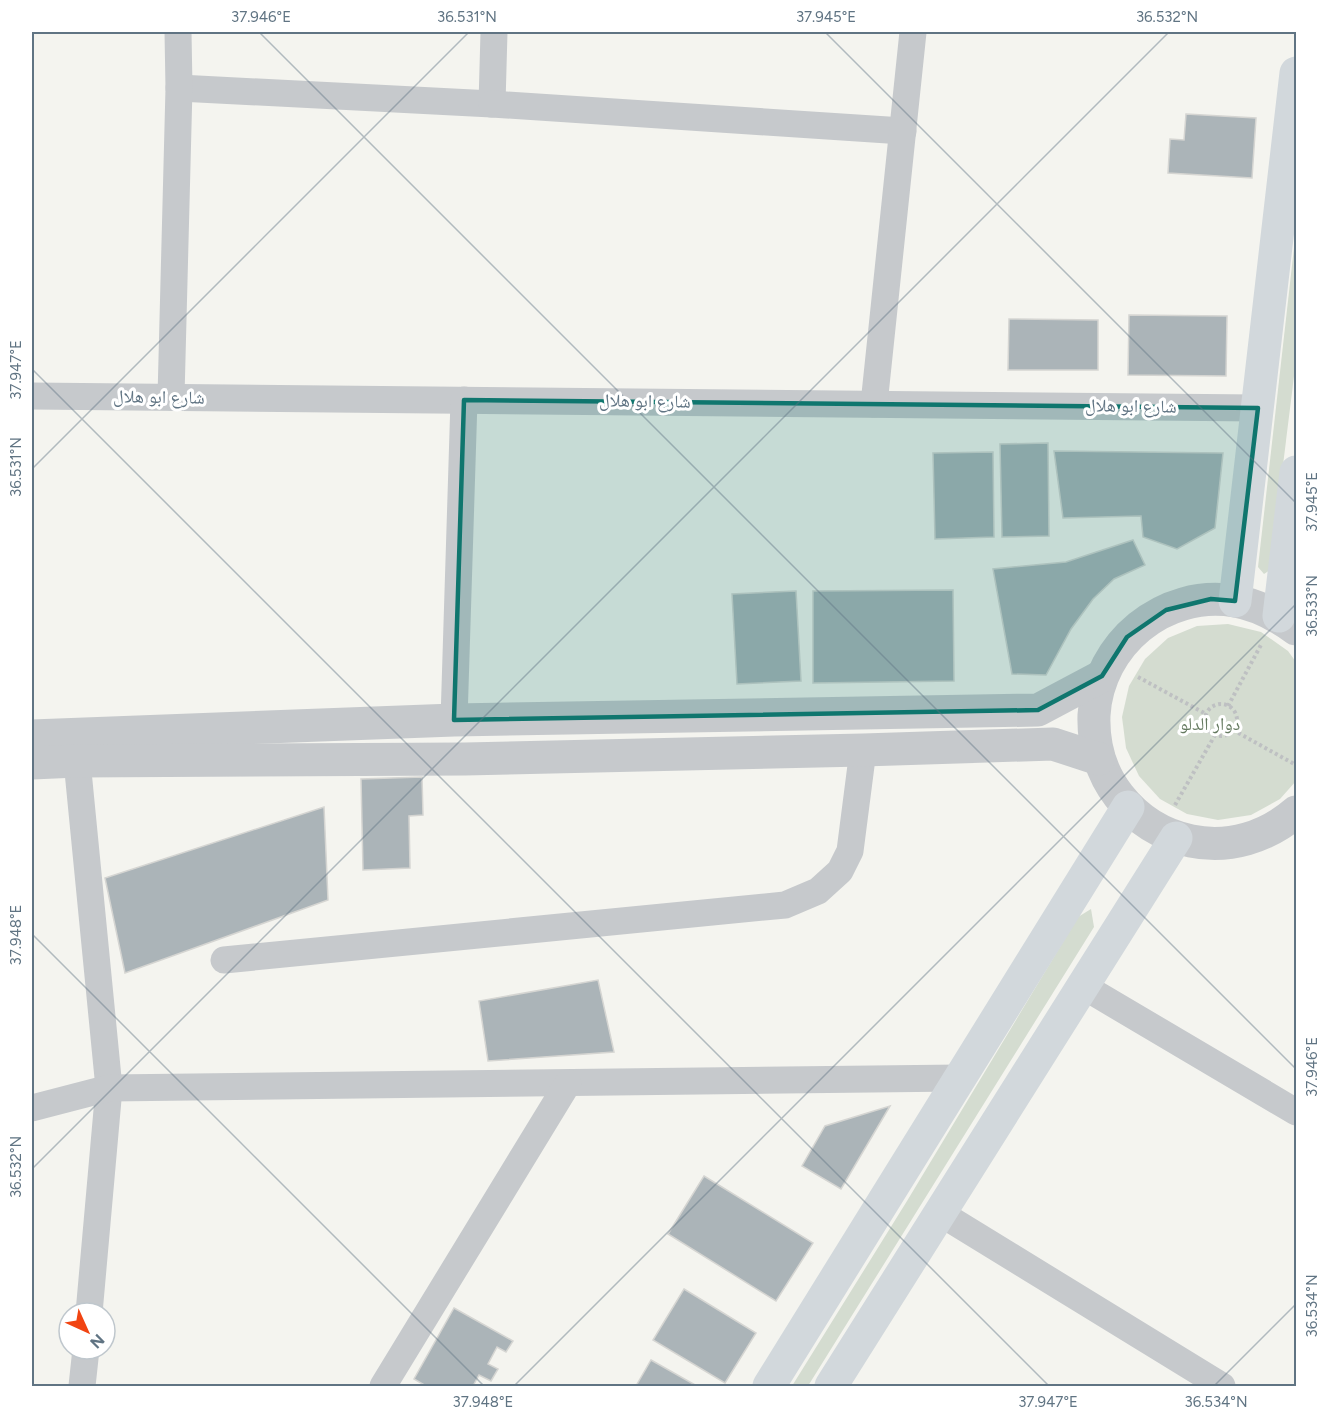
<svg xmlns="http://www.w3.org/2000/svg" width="1328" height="1418" viewBox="0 0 1328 1418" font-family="Figtree,'Noto Naskh Arabic',sans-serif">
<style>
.green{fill:#d4dcd0}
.building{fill:#abb4b8;stroke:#d5d5d2;stroke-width:1.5}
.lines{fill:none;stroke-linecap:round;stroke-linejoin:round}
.path{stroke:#bec0c2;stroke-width:4;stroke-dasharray:3 3;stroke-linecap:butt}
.minor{stroke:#c6c9cc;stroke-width:27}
.tertiary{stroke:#c6c9cc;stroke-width:33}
.secondary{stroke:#d2d8dc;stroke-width:33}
.marked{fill:#0f766e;fill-opacity:0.2;stroke:#0f766e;stroke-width:4.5;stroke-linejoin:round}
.ticks{fill:none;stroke:#607483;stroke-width:1.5;stroke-opacity:0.45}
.labels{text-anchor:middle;stroke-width:6;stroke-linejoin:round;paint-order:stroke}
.street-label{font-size:18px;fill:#607483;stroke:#fff}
.park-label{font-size:18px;fill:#657a60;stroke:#fff}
.neatline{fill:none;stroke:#607483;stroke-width:2}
.ticks-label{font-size:15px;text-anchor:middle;fill:#607483}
</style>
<rect width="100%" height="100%" fill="#f4f4ef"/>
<g class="green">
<polygon points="1296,230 1296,360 1270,570 1264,574 1258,567"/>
<polygon points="1228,624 1261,632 1288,651 1296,662 1296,781 1280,799 1251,815 1218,820 1187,814 1160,799 1139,776 1126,748 1122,717 1129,686 1145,659 1168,638 1197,626"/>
<polygon points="1091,909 1094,927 808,1386 792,1386 907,1201 1078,917"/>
</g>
<g class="building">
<polygon points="1186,114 1256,118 1252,178 1168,173 1170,139 1184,140"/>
<polygon points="1129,315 1227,316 1226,376 1128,375"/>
<polygon points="1009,319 1098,320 1098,370 1008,370"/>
<polygon points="1048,443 1049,536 1002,537 1000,444"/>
<polygon points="1054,451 1223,453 1215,528 1177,549 1143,537 1141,516 1063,518"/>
<polygon points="993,452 994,537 935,539 933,453"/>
<polygon points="1133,540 1145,565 1114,579 1093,599 1071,629 1046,675 1012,674 993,569 1066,562"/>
<polygon points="953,590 954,681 813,683 813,591"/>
<polygon points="796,591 801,681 737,684 732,594"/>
<polygon points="422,777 423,815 409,816 410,868 363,870 361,779"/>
<polygon points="324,807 328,900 125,973 105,878"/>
<polygon points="598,980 614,1052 488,1061 479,1001"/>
<polygon points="890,1106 841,1189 802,1166 825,1126"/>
<polygon points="704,1176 813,1243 776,1301 668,1234"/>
<polygon points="684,1289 756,1333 725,1383 653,1340"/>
<polygon points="454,1308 513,1341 506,1352 497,1347 488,1364 498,1369 491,1381 479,1375 473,1386 426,1386 414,1379"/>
<polygon points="651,1360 697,1386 636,1386"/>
</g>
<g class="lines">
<g class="path">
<polyline points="1138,677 1206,714"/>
<circle cx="1221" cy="720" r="16"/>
<polyline points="1228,706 1262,643"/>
<polyline points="1233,730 1296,765"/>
<polyline points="1175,805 1215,735"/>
</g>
<g class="minor">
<polyline points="179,88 492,104 494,32"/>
<polyline points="492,104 903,131"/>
<polyline points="32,396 1258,408"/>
<polyline points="171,397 179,88 178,32"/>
<polyline points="874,404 913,32"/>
<polyline points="454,720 464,400"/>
<polyline points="77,761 109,1088 89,1313"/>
<polyline points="224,960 785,905 818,891 840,871 850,851 863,750"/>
<polyline points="1083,986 1296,1112"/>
<polyline points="32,1108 109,1088 960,1078"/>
<polyline points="940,1213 1222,1386"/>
<polyline points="82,1386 86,1349"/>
<polyline points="383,1386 568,1083"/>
</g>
<g class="tertiary">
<path d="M1296,629c-18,-13 -37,-24 -61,-28 -71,-12 -137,43 -141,114 -1,29 7,58 25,81 18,23 43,39 72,45 38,8 76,-4 105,-29"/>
<polyline points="32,736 454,720 1038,710 1102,676"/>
<polyline points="32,763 77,761 465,759 863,750 1053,744 1099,759"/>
</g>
<g class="secondary">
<polyline points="1235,601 1296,73"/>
<polyline points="1279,616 1296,472"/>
<polyline points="769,1386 1128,807"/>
<polyline points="831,1386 1176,838"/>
</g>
</g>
<path class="marked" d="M464,400l794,8 -23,193 -24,-2 -45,11 -39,27 -25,39 -64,34 -584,10z"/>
<path class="ticks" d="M259,32l1037,1037M825,32l471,471M32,369l1017,1017M32,469l437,-437M32,934l452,452M32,1169l1137,-1137M514,1386l782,-782M1214,1386l82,-82"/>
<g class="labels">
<g class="street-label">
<text transform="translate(159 397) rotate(1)" y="6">شارع ابو هلال</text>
<text transform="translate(645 401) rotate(1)" y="6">شارع ابو هلال</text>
<text transform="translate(1131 406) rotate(1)" y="6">شارع ابو هلال</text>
</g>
<g class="park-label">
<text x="1210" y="730">دوار الدلو</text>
</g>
</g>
<rect width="1328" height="1418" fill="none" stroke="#ffffff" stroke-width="66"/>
<g transform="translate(87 1331) rotate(135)"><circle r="28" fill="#ffffff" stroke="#bfc7cd" stroke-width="1.5"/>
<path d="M0-4.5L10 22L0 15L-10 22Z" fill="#f14412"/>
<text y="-9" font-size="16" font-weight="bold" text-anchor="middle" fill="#607483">N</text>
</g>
<rect x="33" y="33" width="1262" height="1352" class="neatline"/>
<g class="ticks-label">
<text x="261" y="22">37.946°E</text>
<text x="467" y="22">36.531°N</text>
<text x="826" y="22">37.945°E</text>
<text x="1167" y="22">36.532°N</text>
<text transform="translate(16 370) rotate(-90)" y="5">37.947°E</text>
<text transform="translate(16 467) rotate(-90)" y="5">36.531°N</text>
<text transform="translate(1312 502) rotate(-90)" y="5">37.945°E</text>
<text transform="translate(1312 606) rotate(-90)" y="5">36.533°N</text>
<text transform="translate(16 935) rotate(-90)" y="5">37.948°E</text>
<text transform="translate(1312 1067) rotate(-90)" y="5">37.946°E</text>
<text transform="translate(16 1167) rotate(-90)" y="5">36.532°N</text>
<text transform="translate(1312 1306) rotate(-90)" y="5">36.534°N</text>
<text x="483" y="1407">37.948°E</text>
<text x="1048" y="1407">37.947°E</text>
<text x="1216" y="1407">36.534°N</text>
</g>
</svg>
